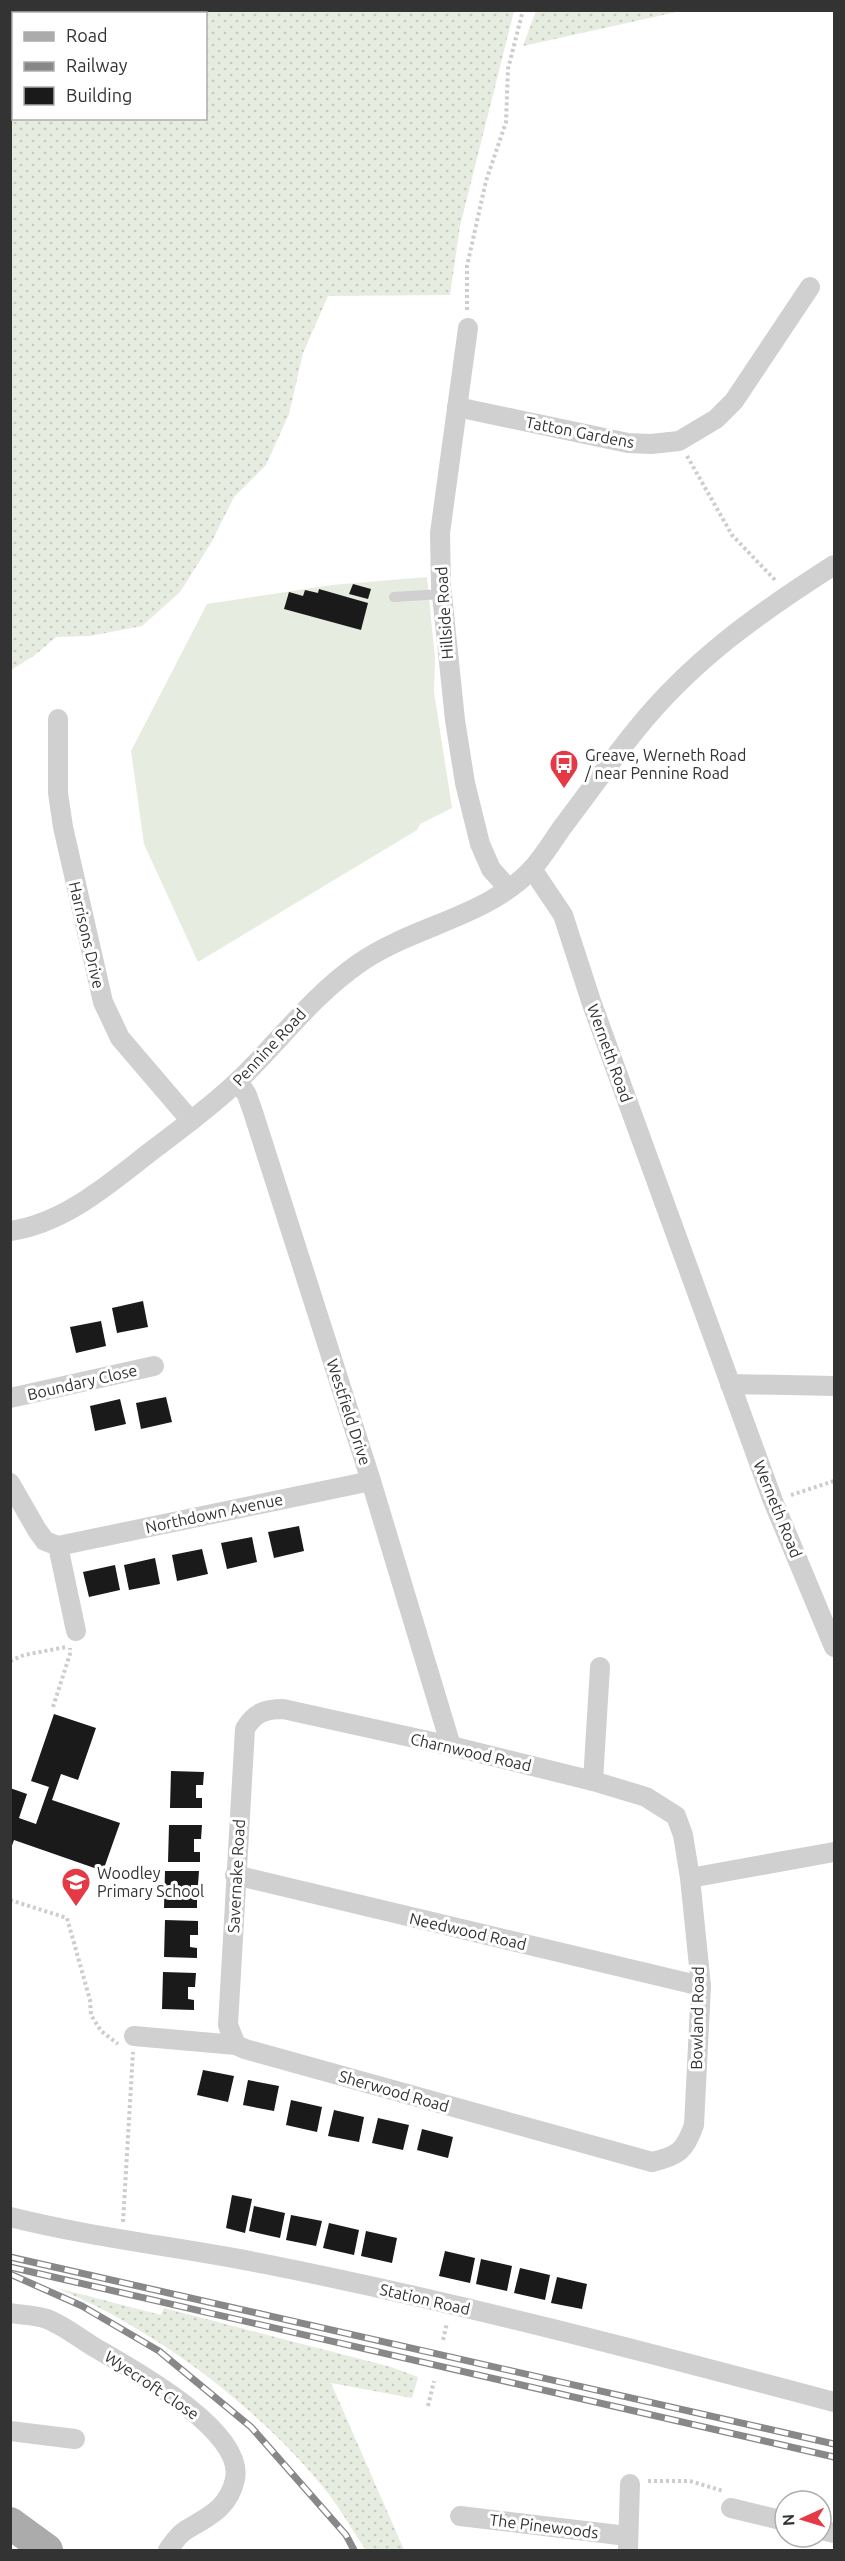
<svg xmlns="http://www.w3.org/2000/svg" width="845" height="2561" viewBox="0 0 845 2561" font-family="Ubuntu,sans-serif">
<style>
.grass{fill:url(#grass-dots);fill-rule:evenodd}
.garden{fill:#e6ecdf}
.building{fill:#1a1a1a}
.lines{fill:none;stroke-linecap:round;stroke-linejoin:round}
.path{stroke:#cdcdcd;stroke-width:4;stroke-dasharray:3 3;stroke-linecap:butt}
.service{stroke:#d0d0d0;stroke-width:10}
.minor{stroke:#d0d0d0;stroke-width:20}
.primary{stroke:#ababab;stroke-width:32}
.rail-casing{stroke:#888;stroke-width:7}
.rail{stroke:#fff;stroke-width:4.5;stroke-dasharray:14;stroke-linecap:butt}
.labels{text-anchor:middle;stroke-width:6;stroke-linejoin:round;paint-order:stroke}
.street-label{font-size:16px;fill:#333;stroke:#fff}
.poi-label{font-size:16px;fill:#333;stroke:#fff;text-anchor:start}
</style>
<defs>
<pattern id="grass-dots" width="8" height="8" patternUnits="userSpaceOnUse" patternTransform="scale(1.5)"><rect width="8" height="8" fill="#e6ecdf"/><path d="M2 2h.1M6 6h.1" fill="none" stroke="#c6cbc0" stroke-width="1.8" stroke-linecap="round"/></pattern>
</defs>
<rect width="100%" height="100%" fill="#fff"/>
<g class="grass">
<path d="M10,11h504l-54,215 -10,69 -122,1 -25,57 -14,61 -23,51 -32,32 -23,46 -31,49 -38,34 -52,10 -34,1 -21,18 -24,15zM14,14h192v104h-192z"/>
<polygon points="536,11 536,10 681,11 523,46"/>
<path d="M57,2288l104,27 3,-7 227,59 27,10 -6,21 -81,-15 73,167h-38c-13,-18 -24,-39 -38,-57 -68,-85 -171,-163 -271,-205z"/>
</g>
<polygon class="garden" points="427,577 435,659 434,692 452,808 420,824 417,830 198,962 144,844 131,751 207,604 332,585"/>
<g class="building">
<polygon points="353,584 371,589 368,599 349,594"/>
<polygon points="319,589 368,603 361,630 284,609 289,592 303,596 305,590 318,593"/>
<polygon points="143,1301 148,1327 117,1333 112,1308"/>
<polygon points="101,1321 106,1346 76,1353 70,1327"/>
<polygon points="166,1397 172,1422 141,1429 136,1403"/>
<polygon points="120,1399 126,1424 95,1431 90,1406"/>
<polygon points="299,1526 304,1551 274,1558 268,1532"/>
<polygon points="252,1537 257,1562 227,1569 221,1543"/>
<polygon points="202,1549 208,1574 177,1581 172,1555"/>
<polygon points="155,1558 160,1584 129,1590 124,1565"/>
<polygon points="115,1565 120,1590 89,1597 83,1572"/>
<polygon points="54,1714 96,1728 78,1780 61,1774 52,1800 120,1823 103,1871 14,1840 10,1851 10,1788 27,1794 19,1818 36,1824 49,1787 31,1781"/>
<polygon points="171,1771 204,1772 203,1785 196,1785 196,1798 202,1798 202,1808 170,1808"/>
<polygon points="169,1825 202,1825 201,1839 194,1839 194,1852 200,1852 200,1862 168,1862"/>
<polygon points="165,1871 199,1871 198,1885 191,1885 190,1898 197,1898 197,1908 164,1908"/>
<polygon points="165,1920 198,1921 198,1935 190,1935 190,1947 197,1948 197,1958 164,1957"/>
<polygon points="163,1972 196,1973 195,1987 188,1987 188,1999 194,2000 194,2010 162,2009"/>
<polygon points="203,2070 234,2076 228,2102 197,2095"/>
<polygon points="248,2080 279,2086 274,2111 243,2105"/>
<polygon points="291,2100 322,2107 317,2132 286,2125"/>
<polygon points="334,2110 364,2117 359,2142 328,2136"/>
<polygon points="378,2118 409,2125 403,2150 372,2143"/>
<polygon points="422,2129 453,2137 448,2158 417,2150"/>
<polygon points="232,2195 252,2199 245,2233 226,2228"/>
<polygon points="254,2206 285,2213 280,2238 249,2231"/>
<polygon points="291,2215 322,2221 316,2246 286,2240"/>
<polygon points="329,2223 359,2230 354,2255 323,2248"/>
<polygon points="366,2231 397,2238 392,2263 361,2256"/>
<polygon points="445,2251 475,2258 470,2283 439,2276"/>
<polygon points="481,2259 512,2266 507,2291 476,2284"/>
<polygon points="520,2268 550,2275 545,2300 514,2293"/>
<polygon points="557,2277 587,2284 582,2309 551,2303"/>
</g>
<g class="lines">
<g class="path">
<polyline points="467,310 467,266 486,181 506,122 508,69 523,10"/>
<polyline points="687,456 732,535 776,581"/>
<polyline points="791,1495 834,1481"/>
<polyline points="10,1661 24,1655 66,1647"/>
<polyline points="53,1707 70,1654 70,1648"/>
<polyline points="10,1900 67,1918 90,2000 91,2015 101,2031 118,2044"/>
<polyline points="123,2222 133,2052"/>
<polyline points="443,2340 447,2323"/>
<polyline points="428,2406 434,2381"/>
<polyline points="648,2481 690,2481 723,2491"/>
</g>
<polyline class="service" points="394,597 442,594"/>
<g class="minor">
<polyline points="468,328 440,533 441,585 455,720 465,783 480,844 491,869 508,888"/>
<polyline points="457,407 628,443 651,444 679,441 716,419 734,401 810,287"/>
<polyline points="58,719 58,793 63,827 103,1002 120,1038 191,1121"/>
<polyline points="532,869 563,915 592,1004 773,1501 834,1647"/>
<polyline points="238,1081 247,1095 253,1112 371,1481 451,1746"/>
<path d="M10,1231c56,-8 101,-49 144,-82 29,-22 58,-43 84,-68 41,-39 73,-84 120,-117 53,-38 128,-46 174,-95 11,-12 20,-27 29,-40 25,-33 49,-67 75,-99 56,-70 123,-117 198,-165"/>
<polyline points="730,1384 834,1386"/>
<polyline points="10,1398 154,1366"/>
<polyline points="10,1483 37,1530 45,1541 58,1546 76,1631"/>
<polyline points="58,1546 371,1481"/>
<polyline points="593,1781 600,1667"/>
<polyline points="235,1875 701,1986"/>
<polyline points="690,1878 834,1852"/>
<path d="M134,2036l102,9 9,4 407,113c26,-6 33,-11 42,-37l7,-139 -11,-108 -7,-43 -7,-19 -30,-19 -53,-16 -142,-35 -168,-37c-18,0 -29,4 -38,20l-17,296 8,20"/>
<path d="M10,2217c84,21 170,30 255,47 192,38 381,88 569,138"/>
<path d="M10,2313c12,2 26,2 37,6 16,6 32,19 47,28 36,21 151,83 141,132 -6,29 -27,38 -49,51 -8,5 -13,13 -18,20"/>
<polyline points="10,2431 75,2439"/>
<polyline points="731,2508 785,2521"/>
<polyline points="460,2516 627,2536"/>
<polyline points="821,2530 834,2533"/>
<polyline points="628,2550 630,2484"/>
</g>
<polyline class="primary" points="10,2523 47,2550"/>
<g class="rail-casing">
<g id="rail">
<polyline points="10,2257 834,2444"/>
<polyline points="10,2267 834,2457"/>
<polyline points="10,2274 82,2306 159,2351 251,2427 346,2535 354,2550"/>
</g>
</g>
<use href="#rail" class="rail"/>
</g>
<defs>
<g id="bus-pin" transform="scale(1.5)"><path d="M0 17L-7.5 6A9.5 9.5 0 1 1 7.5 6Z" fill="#e63946" stroke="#fff"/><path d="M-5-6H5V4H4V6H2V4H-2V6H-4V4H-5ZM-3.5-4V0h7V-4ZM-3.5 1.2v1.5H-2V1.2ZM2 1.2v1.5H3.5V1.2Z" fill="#fff"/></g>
<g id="school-pin" transform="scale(1.5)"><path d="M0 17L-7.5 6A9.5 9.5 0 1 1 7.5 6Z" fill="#e63946" stroke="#fff"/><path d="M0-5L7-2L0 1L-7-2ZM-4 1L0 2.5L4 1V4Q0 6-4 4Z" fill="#fff"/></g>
</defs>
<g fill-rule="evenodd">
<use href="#bus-pin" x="564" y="764"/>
<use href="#school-pin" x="76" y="1882"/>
</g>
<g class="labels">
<g class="street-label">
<text transform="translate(580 432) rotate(11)" y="6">Tatton Gardens</text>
<text transform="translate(444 613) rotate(-94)" y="6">Hillside Road</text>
<text transform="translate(87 935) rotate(77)" y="6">Harrisons Drive</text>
<text transform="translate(269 1047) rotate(-47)" y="6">Pennine Road</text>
<text transform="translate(610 1053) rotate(70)" y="6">Werneth Road</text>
<text transform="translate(82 1382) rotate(-13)" y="6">Boundary Close</text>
<text transform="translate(349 1412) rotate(72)" y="6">Westfield Drive</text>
<text transform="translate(778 1509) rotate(68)" y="6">Werneth Road</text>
<text transform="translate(214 1513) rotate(-12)" y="6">Northdown Avenue</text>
<text transform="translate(471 1752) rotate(13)" y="6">Charnwood Road</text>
<text transform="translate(236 1876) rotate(-87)" y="6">Savernake Road</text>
<text transform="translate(468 1931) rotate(13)" y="6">Needwood Road</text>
<text transform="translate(697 2018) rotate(-89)" y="6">Bowland Road</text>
<text transform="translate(394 2091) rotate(16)" y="6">Sherwood Road</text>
<text transform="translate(425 2299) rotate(13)" y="6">Station Road</text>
<text transform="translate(152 2385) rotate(34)" y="6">Wyecroft Close</text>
<text transform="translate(544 2526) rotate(7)" y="6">The Pinewoods</text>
</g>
<g class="poi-label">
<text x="585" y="761">Greave, Werneth Road<tspan x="585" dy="18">/ near Pennine Road</tspan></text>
<text x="97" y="1879">Woodley<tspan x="97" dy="18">Primary School</tspan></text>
</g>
</g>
<rect width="845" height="2561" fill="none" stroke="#333333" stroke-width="24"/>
<rect x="12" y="12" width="195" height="108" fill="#ffffff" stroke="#adadad" stroke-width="1.5"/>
<rect x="24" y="32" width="30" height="9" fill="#ababab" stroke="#adadad" stroke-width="1.5"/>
<text x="66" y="42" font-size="18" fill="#333333">Road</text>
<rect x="24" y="62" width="30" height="9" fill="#888888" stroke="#adadad" stroke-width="1.5"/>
<text x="66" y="72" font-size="18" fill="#333333">Railway</text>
<rect x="24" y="87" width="30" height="18" fill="#1a1a1a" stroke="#adadad" stroke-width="1.5"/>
<text x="66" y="102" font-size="18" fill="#333333">Building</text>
<g transform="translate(803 2519) rotate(266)"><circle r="28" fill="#ffffff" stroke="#adadad" stroke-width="1.5"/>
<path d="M0-4.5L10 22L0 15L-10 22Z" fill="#e63946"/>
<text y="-9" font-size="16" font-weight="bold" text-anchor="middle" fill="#333333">N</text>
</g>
</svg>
